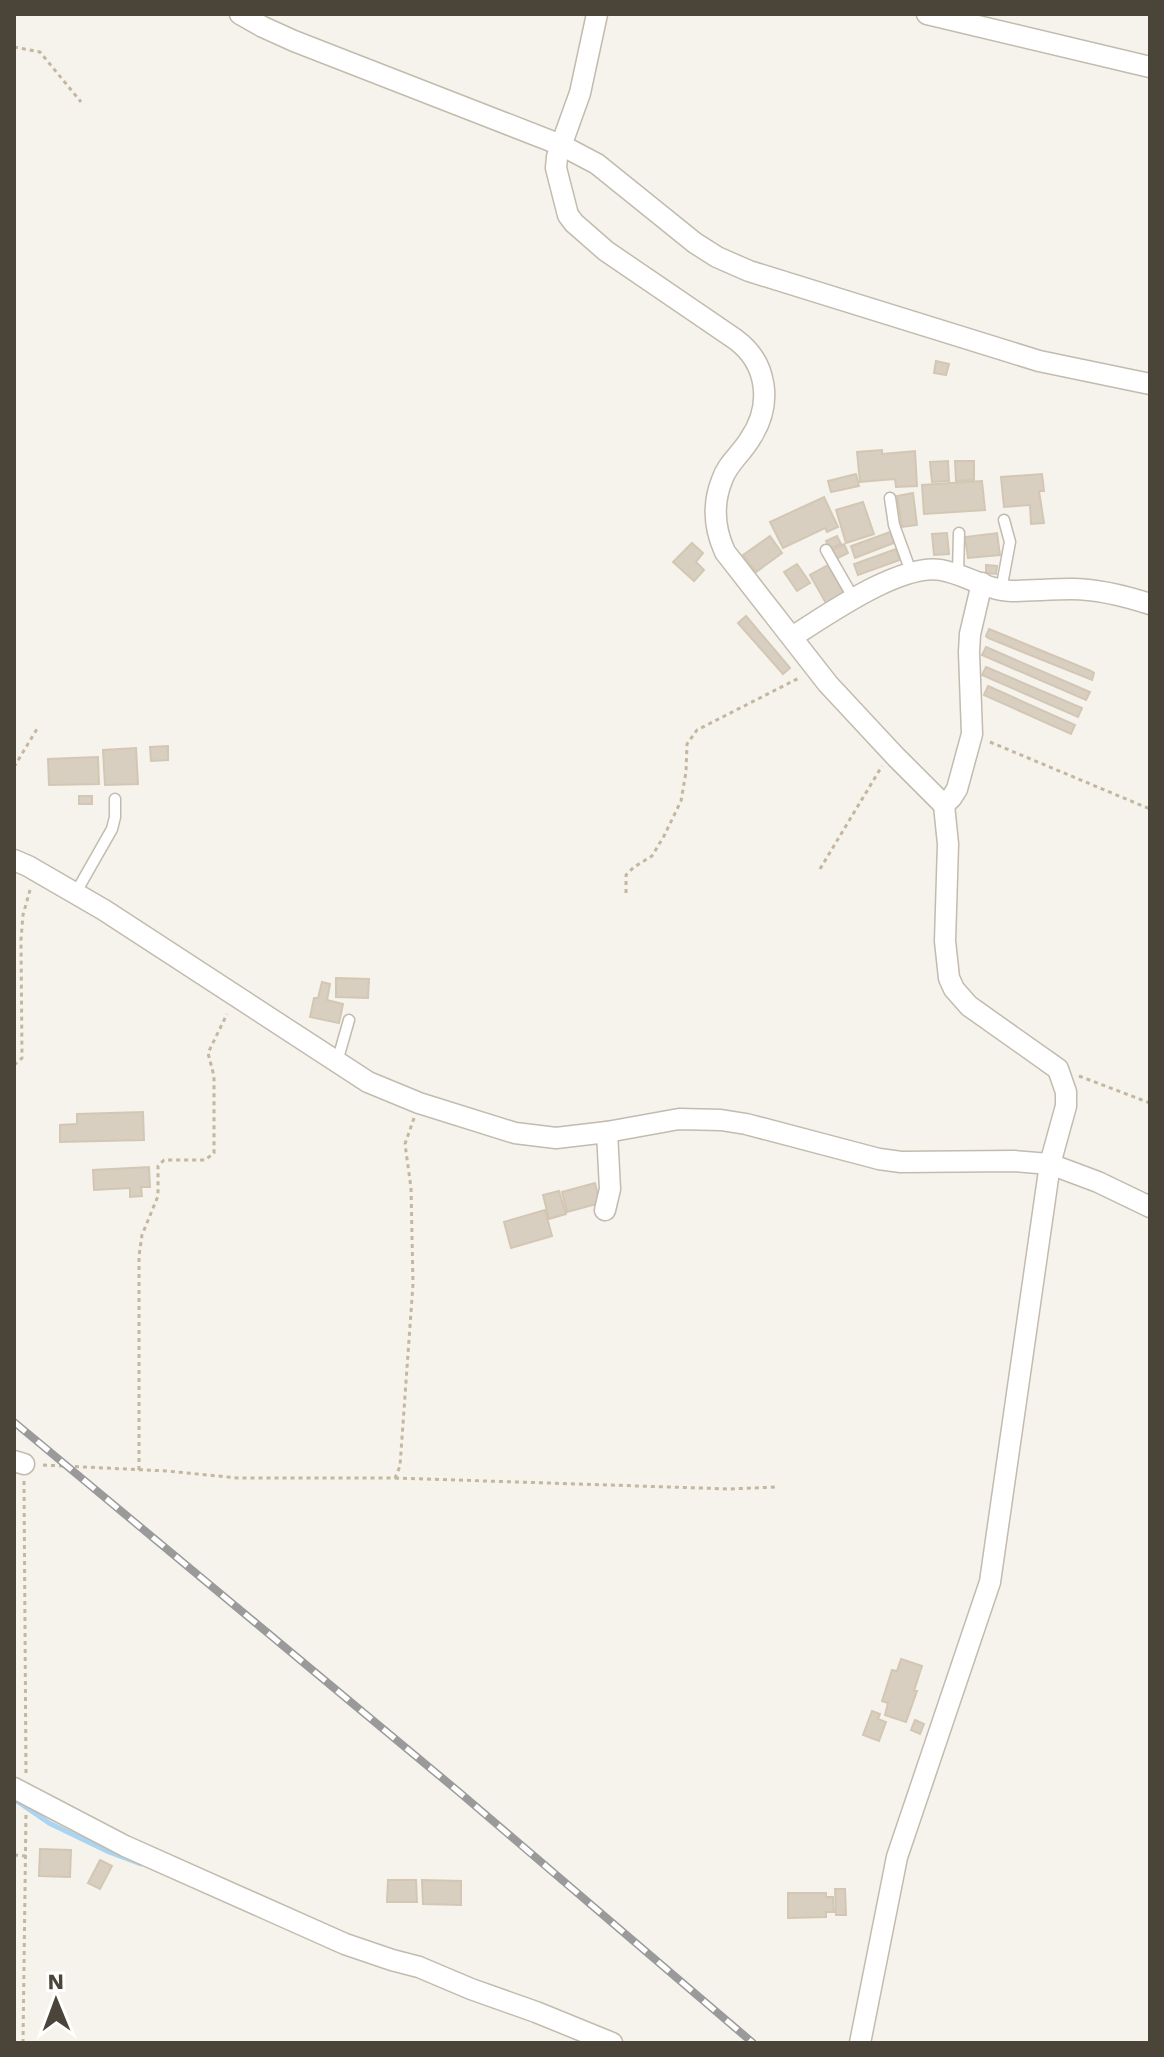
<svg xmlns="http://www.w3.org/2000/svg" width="1164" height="2057" viewBox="0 0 1164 2057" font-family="'Work Sans',sans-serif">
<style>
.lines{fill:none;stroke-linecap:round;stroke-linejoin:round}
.stream{stroke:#a9d4f2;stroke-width:5}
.building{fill:#d8cfc1;stroke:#d3c7b4;stroke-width:2}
.service-casing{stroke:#c2bbae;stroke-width:13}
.minor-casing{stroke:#c2bbae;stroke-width:23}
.path{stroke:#c4b79f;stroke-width:3;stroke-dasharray:4 4;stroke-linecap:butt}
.service{stroke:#fff;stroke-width:10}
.minor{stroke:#fff;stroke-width:20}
.rail-casing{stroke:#9a9a9a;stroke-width:8}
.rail{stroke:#fff;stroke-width:5;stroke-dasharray:15;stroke-linecap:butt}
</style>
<rect width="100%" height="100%" fill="#f6f3ec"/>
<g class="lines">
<polyline class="stream" points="14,1799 49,1823 109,1852 141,1864"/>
</g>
<g class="building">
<polygon points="936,361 949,364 946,375 934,373"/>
<polygon points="882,450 882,454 915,451 917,486 896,487 895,479 860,482 857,452"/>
<polygon points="948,461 949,481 932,482 930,462"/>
<polygon points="955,461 974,461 974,480 956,481"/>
<polygon points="856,474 859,486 831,492 828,481"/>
<polygon points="1042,474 1044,491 1039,491 1044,523 1031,524 1030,505 1004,507 1001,477"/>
<polygon points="982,481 985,510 924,514 922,485"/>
<polygon points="913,493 917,525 902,527 897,496"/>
<polygon points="824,497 838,527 827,532 825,528 783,548 770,522"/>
<polygon points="863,502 874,534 846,543 836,510"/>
<polygon points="890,532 894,543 855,558 851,546"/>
<polygon points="947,533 949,554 934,555 932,534"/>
<polygon points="997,533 1000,555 968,558 965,537"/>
<polygon points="770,536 782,553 756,572 743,555"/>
<polygon points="837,536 841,544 830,549 826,541"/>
<polygon points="692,543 703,553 696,562 704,570 694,581 673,562"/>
<polygon points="844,544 848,553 836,559 832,550"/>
<polygon points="896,549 900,560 858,575 854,564"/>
<polygon points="797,564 810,583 797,591 784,572"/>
<polygon points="828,565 845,595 827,605 810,575"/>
<polygon points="986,565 997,566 996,574 986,573"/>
<polygon points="746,616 790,668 783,674 738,623"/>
<polygon points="989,629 1091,671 1094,673 1092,680 988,638 986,636"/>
<polygon points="986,647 1090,692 1086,700 982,655"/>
<polygon points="986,667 1082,708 1078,717 982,675"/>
<polygon points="988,686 1075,725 1071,734 984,695"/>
<polygon points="168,746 168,760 151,761 150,747"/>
<polygon points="136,748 138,784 105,785 103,750"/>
<polygon points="98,757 99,784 49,785 48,759"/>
<rect x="79" y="796" width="13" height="8"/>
<polygon points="336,978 369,979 368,998 336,997"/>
<polygon points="322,982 330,984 327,1000 343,1004 339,1023 310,1017 314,998 318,998"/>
<polygon points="143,1112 144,1140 60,1142 60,1125 77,1124 77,1114"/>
<polygon points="149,1167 150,1187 141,1187 142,1196 130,1197 130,1188 94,1190 93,1170"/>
<polygon points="595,1183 600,1203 567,1212 562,1192"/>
<polygon points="559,1191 566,1214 549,1219 543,1195"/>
<polygon points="545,1210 552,1236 511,1248 504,1222"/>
<polygon points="901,1659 922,1666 914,1691 917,1691 906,1722 885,1715 888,1703 882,1701 892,1670 897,1671"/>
<polygon points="872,1711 880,1714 878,1719 886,1722 879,1741 863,1735"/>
<polygon points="915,1720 924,1724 920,1734 911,1730"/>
<polygon points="40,1849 71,1850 70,1877 39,1876"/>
<polygon points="100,1860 112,1866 100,1889 88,1883"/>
<polygon points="388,1880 416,1880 417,1902 387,1902"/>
<polygon points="422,1880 461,1881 461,1905 423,1904"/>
<polygon points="835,1889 845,1889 846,1915 836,1915"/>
<polygon points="788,1893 826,1893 826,1897 833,1897 834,1912 826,1912 826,1917 788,1918"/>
</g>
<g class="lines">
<g class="service-casing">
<g id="service">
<polyline points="890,498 894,525 911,572"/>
<polyline points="826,550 854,599"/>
<polyline points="958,574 959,533"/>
<polyline points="1001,590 1010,542 1004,520"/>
<polyline points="75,894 112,829 115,817 115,799"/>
<polyline points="337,1062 349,1020"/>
</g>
</g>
<g class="minor-casing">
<g id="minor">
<polyline points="240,14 263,27 294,41 561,145 597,164 695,243 717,257 749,271 1039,361 1150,384"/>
<path d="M597,14l-17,79 -23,64 -1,11 12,47 6,8 32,28 129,88c33,24 38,66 15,100 -8,14 -23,25 -28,41 -10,25 -8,48 3,72l103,132 68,73 48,48 4,39 -3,97 4,37 5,11 15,17 89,63 8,23v14l-16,58 -60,418 -93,275 -37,186"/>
<polyline points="927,14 1150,67"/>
<path d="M792,637c35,-22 108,-74 149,-67 24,4 45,20 70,21 20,0 40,-2 61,-2 26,0 53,7 78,15"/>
<polyline points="944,805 952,797 957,789 972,734 969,652 970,634 982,583"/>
<polyline points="14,860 28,866 104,910 368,1082 419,1103 515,1133 556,1138 607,1132 679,1119 721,1120 746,1124 879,1159 901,1162 1014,1161 1050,1164 1098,1182 1150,1207"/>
<polyline points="605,1210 610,1189 607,1132"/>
<polyline points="14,1461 24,1464"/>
<polyline points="14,1788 125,1846 345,1944 392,1960 419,1967 471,1989 536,2012 612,2043"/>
</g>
</g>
<g class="path">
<polyline points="14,47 40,52 81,102"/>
<polyline points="990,742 1150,809"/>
<polyline points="14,767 37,729"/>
<polyline points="820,869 882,766"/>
<polyline points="626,893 626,875 634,867 652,856 664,836 681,801 686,772 687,744 697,730 799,678"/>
<polyline points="14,1065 22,1058 21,940 23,915 30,890"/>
<polyline points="1079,1076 1150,1103"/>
<polyline points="43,1465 167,1471 238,1478 395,1478 400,1466 413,1284 411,1188 405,1144 414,1118"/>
<polyline points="139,1470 139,1256 142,1235 158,1196 158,1166 164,1160 205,1160 214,1153 214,1076 208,1053 227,1014"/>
<polyline points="395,1478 730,1489 776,1487"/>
<polyline points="24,1481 26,1774"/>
<polyline points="14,1855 26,1856"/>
<polyline points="23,2043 26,1813"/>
</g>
<use href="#service" class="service"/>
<use href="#minor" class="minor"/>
<g class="rail-casing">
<polyline id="rail" points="14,1422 459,1792 753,2043"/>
</g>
<use href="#rail" class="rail"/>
</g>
<rect width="1164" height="2057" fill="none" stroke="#4b4439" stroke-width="32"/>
<g transform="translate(56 2001) rotate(359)" stroke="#ffffff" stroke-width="6" paint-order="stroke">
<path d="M0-6L14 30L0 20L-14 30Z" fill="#4b4439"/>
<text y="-12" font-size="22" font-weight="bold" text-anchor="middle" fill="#4b4439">N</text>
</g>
</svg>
